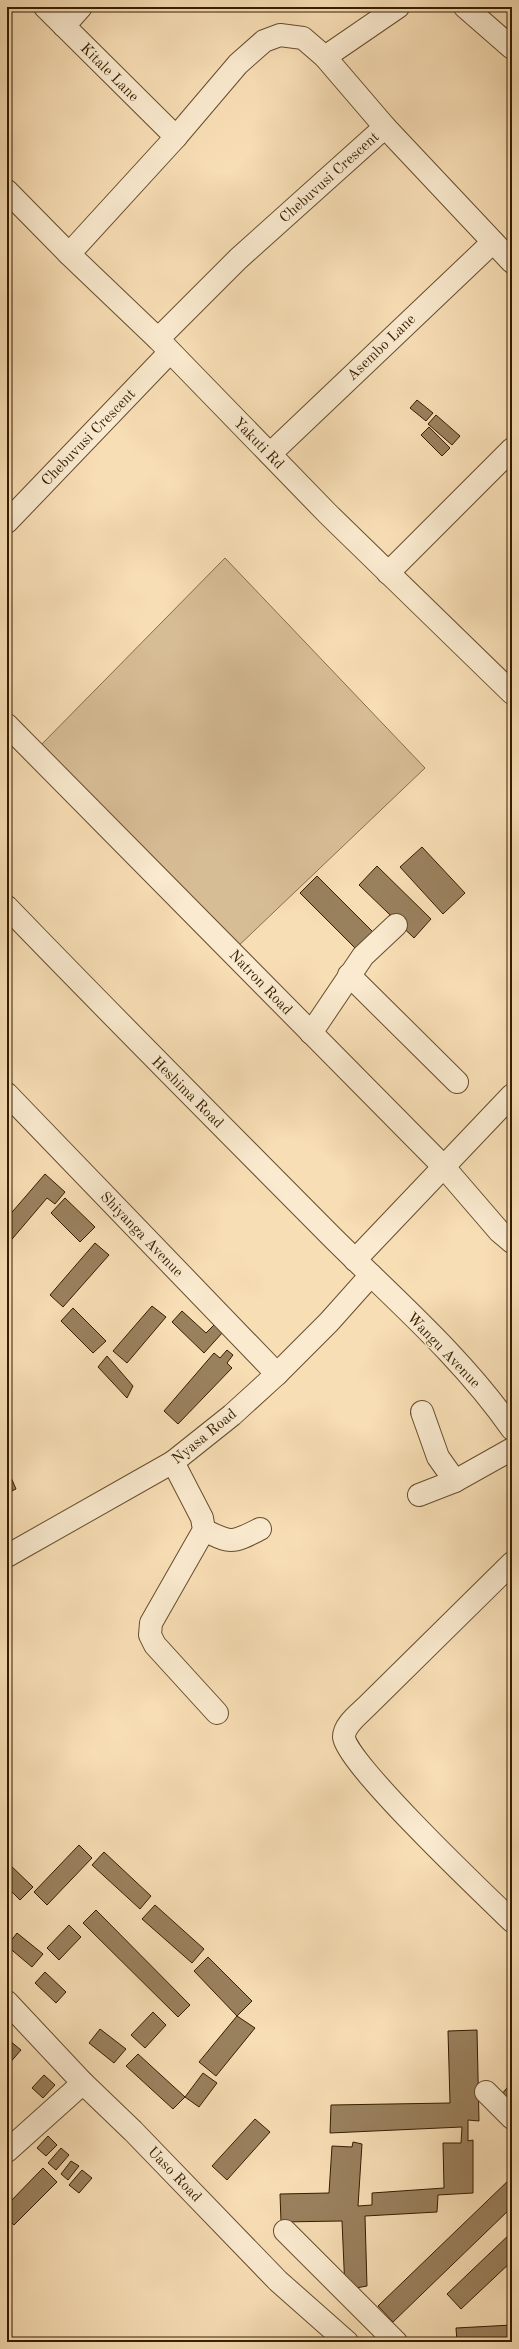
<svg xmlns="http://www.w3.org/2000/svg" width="519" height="2349" viewBox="0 0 519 2349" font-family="'Old Standard TT',serif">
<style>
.green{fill:#d7bd96;stroke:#866d4b}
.building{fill:#9a815e;stroke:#351d00}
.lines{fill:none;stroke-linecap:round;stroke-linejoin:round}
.minor-casing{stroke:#664d2d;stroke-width:24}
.minor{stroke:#faeacf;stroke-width:22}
.labels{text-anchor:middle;stroke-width:3;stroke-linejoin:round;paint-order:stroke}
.street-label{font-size:15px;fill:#351d00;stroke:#faeacf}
</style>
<rect width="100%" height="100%" fill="#f8deb5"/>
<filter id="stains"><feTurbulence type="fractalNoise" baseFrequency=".005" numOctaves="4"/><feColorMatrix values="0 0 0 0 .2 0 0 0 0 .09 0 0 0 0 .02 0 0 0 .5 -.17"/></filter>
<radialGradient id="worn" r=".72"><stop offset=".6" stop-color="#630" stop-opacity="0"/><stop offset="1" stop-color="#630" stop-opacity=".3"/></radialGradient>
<polygon class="green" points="225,558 425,768 233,951 38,748"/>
<g class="building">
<polygon points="417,400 433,413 426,421 410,408"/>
<polygon points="436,415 460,436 452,445 428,424"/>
<polygon points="429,427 450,448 442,456 421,435"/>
<polygon points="422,847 465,893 443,914 400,867"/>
<polygon points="377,866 431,919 414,938 359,885"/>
<polygon points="317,876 377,936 360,953 300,893"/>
<polygon points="45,1174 65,1192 55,1204 47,1198 7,1245 7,1218"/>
<polygon points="65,1198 95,1227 80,1242 51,1213"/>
<polygon points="95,1243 109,1255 63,1307 50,1295"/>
<polygon points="152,1306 166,1317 127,1363 113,1351"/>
<polygon points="73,1308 106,1341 93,1353 61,1321"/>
<polygon points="182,1311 206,1333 215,1324 223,1332 204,1353 172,1322"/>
<polygon points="227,1350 233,1355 227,1363 232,1368 178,1424 164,1411 214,1353 220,1358"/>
<polygon points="107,1356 133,1386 127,1398 98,1367"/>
<polygon points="7,1468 16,1489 7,1493"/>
<polygon points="79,1845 92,1858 47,1905 34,1892"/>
<polygon points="104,1852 151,1896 140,1909 92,1865"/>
<polygon points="7,1862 33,1887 20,1900 7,1887"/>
<polygon points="155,1905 204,1949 192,1963 142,1919"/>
<polygon points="96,1910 190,2005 178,2017 83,1923"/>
<polygon points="7,1920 12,1925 7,1930"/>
<polygon points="69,1925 81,1937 59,1960 47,1948"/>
<polygon points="17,1933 43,1954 32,1967 7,1946"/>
<polygon points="208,1957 252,2001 237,2016 194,1971"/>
<polygon points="45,1972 66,1992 56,2003 35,1983"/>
<polygon points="153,2012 166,2025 145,2048 131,2035"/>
<polygon points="237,2016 255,2028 216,2076 199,2062"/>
<polygon points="100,2029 126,2049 114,2063 89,2043"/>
<polygon points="477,2030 479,2121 468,2120 468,2141 473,2140 473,2193 438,2195 437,2212 365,2216 367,2286 345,2290 342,2221 281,2222 280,2194 329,2193 332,2146 352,2147 353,2142 362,2144 358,2206 372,2205 372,2193 444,2188 443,2143 461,2143 462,2127 330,2133 331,2105 450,2103 448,2031"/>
<polygon points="10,2041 21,2050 8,2065 7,2045"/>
<polygon points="138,2054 185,2097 173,2109 126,2066"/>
<polygon points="203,2073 217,2083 199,2107 185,2097"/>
<polygon points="44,2075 55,2085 43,2098 32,2088"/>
<polygon points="512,2082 512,2105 501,2095"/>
<polygon points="255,2119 270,2132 227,2180 212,2166"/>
<polygon points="48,2136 57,2145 46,2156 37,2148"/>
<polygon points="61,2148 69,2155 56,2170 48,2163"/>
<polygon points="71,2161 79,2166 68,2180 61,2174"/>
<polygon points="43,2168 57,2182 14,2225 7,2218 7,2205"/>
<polygon points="82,2170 92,2178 79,2193 69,2185"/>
<polygon points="512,2177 512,2207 393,2322 378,2306"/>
<polygon points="512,2232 512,2261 461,2309 447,2294"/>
<polygon points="512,2325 512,2342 457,2342 456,2328"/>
</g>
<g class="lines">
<g class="minor-casing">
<g id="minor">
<polyline points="45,7 176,137"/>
<polyline points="465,7 512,48"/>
<polyline points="64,26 81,7"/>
<polyline points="325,57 398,7"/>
<polyline points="7,191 69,254 158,339 328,514 512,693"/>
<polyline points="69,254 176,137 238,64 264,41 280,35 303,38 325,57 385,127"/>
<polyline points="158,339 238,259 385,127 512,262"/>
<polyline points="270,454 493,242"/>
<polyline points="7,522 170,352"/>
<polyline points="388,573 512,449"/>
<polyline points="7,725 443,1166 499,1231 512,1242"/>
<path d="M7,907c106,110 215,219 323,328 63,63 131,121 182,194"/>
<polyline points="349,975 457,1082"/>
<polyline points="311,1033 363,956 396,925"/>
<polyline points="7,1094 277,1374"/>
<polyline points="355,1260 512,1095"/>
<polyline points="422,1412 438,1457 455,1481"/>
<polyline points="173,1462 202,1518 204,1530 151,1623 150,1635 155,1645 217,1713"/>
<polyline points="419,1495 455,1481 512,1449"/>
<path d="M204,1530c28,14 28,13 56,-1"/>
<polyline points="7,1556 173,1462 232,1415 277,1374 329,1322 371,1275"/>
<path d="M512,1563l-145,143c-8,8 -23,19 -23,31 2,26 142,159 168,184"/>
<polyline points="7,2002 83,2083 133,2131 278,2281 347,2342"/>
<polyline points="486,2092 512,2118"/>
<polyline points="7,2151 83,2083"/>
<polyline points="285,2231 396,2342"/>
</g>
</g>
<use href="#minor" class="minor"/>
</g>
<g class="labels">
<g class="street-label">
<text transform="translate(110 72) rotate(45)" y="5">Kitale Lane</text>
<text transform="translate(329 177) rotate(-42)" y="5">Chebuvusi Crescent</text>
<text transform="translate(381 347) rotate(-44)" y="5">Asembo Lane</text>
<text transform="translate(88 437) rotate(-46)" y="5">Chebuvusi Crescent</text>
<text transform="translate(259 443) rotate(46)" y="5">Yakuti Rd</text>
<text transform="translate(261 982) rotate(46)" y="5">Natron Road</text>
<text transform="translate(188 1092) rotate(45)" y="5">Heshima Road</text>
<text transform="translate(142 1234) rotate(46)" y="5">Shiyanga Avenue</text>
<text transform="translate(444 1350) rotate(46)" y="5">Wangu Avenue</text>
<text transform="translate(204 1436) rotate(-39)" y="5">Nyasa Road</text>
<text transform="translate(175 2174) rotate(46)" y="5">Uaso Road</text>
</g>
</g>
<rect width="519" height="2349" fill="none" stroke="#f8deb5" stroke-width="24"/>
<rect x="8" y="8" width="503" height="2333" fill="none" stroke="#351d00" stroke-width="2"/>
<rect x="12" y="12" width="495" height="2325" fill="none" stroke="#351d00"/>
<rect width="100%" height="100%" filter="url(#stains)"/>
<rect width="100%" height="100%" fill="url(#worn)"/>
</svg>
